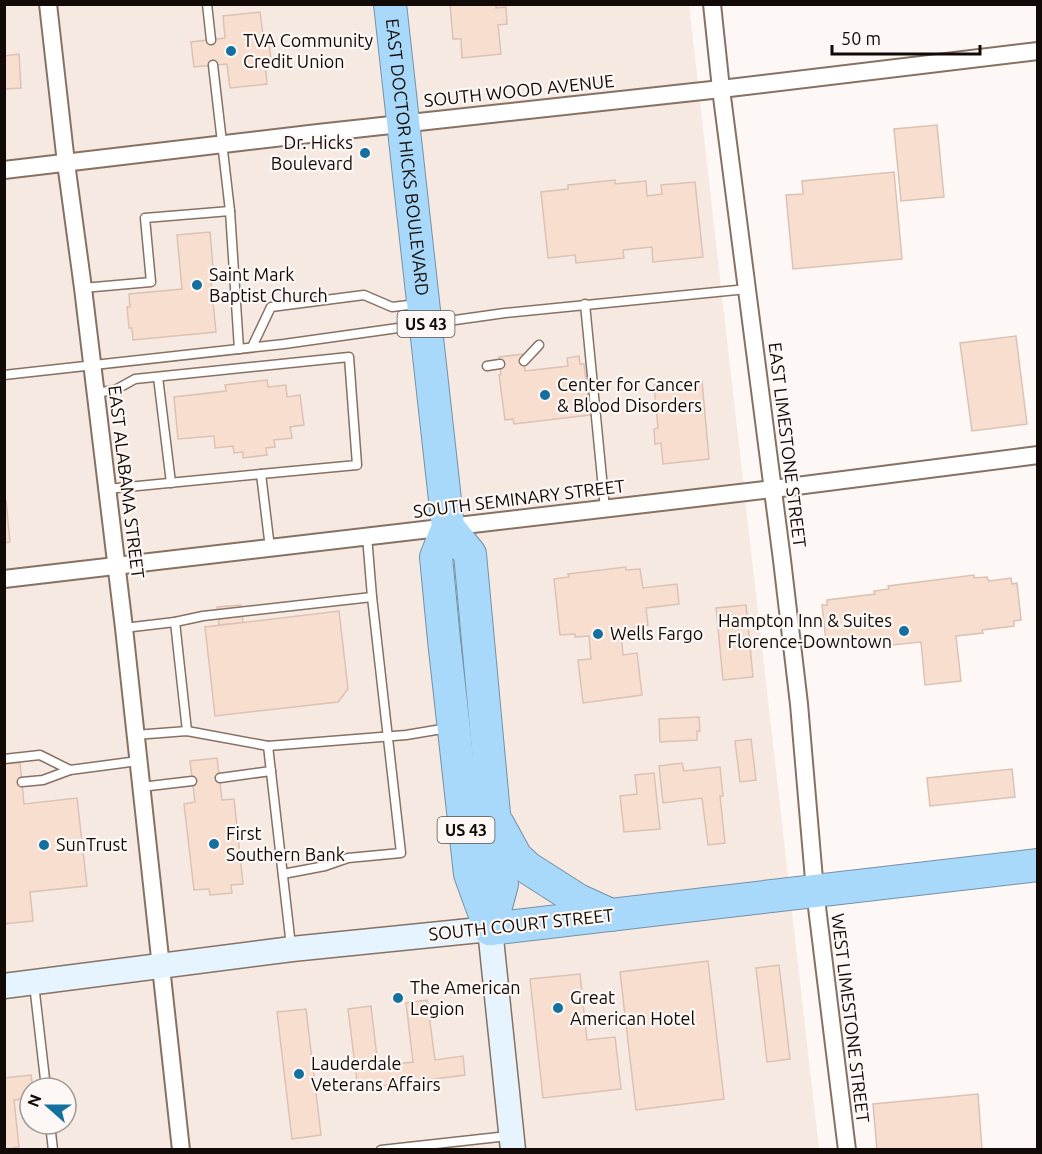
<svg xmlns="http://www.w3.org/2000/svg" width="1042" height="1154" viewBox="0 0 1042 1154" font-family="Ubuntu,sans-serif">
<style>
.built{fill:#f6e9e2;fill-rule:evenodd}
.building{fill:#f7decf;stroke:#dbc2b4;stroke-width:1.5}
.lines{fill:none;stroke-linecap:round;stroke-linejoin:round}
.lane-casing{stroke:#877163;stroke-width:11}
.street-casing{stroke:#877163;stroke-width:20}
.secondary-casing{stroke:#877163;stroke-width:27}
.highway-casing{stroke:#7491a5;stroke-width:34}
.lane{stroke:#fff;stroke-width:8}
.street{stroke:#fff;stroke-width:16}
.secondary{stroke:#e5f4fe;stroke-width:24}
.highway{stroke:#a8d9fa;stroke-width:32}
.poi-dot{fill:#15709f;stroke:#fdf8f5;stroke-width:2}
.labels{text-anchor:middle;stroke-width:4.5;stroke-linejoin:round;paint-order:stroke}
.shield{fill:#fdf8f5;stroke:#58514e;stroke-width:1.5}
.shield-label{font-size:16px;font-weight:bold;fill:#120a06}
.poi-label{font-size:18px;fill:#120a06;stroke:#fdf8f5;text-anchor:start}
.street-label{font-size:18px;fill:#120a06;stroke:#fdf8f5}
</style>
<rect width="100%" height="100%" fill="#fdf8f5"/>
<path class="built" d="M5,5h684l130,1144 -814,1zM30,1088h36v36h-36z"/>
<g class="building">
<polygon points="450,4 496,4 496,8 506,7 507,24 498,25 501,54 462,58 461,39 453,39"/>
<polygon points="260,12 263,35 268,34 271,60 265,61 267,84 230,88 227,64 194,67 191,42 225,38 223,16"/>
<polygon points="19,54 21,88 4,89 4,56"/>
<polygon points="937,125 944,197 901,201 894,129"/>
<polygon points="894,172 902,259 793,269 786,195 803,194 802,181"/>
<polygon points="615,180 615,184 646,181 647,196 662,194 661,185 695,182 703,257 653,262 652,247 623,250 624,258 576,263 575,255 548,258 541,192 568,189 568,185"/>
<polygon points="210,232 214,280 211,281 216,332 133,340 132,328 129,328 127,307 130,307 129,294 182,289 177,235"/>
<polygon points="1016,336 1027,424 972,431 960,343"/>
<polygon points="523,354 525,371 568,366 567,358 579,356 580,364 584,364 590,415 514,424 513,419 505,420 499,375 501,375 499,357"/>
<polygon points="267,380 268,387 286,385 287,397 300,395 304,425 290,427 292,438 274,440 275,447 266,448 267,455 243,458 243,452 234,453 233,446 215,448 214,436 178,439 174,397 226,391 225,385"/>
<polygon points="702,381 709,459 663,464 661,443 655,444 654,429 658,428 654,385"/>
<polygon points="4,501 6,501 10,542 4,543"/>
<polygon points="626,567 626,570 640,569 643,588 677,584 679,604 646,608 648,625 635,627 635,630 621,632 623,655 637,653 642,695 583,703 578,660 591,659 589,636 575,637 575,634 560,635 554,579 569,577 568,574"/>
<polygon points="974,575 974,578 987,577 989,581 1011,578 1012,584 1017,583 1021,620 1014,621 1014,626 982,630 983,633 956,636 961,681 925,685 921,642 892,645 892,641 859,645 859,641 832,644 832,641 826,642 822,605 827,605 827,600 875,594 874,591 889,589 888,586"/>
<polygon points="241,605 243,623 219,625 217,607"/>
<polygon points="746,605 753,677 723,680 716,608"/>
<polygon points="339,611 348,689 338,702 215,716 205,627"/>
<polygon points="699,717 700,731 697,731 697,740 660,742 659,719"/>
<polygon points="751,739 756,780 740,782 735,741"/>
<polygon points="217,758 222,800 234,799 243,884 231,885 232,893 210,895 209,889 194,890 184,804 195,802 190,761"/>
<polygon points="20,763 24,804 77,798 87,886 30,892 33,921 4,924 4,764"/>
<polygon points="682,763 684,771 720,767 723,796 720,796 725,843 708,845 702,798 663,803 659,766"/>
<polygon points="1012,769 1015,797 930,806 927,778"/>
<polygon points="654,773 660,829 624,832 620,796 637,794 635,775"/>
<polygon points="708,961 724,1099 636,1110 620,972"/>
<polygon points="779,965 790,1059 767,1062 756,968"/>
<polygon points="580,974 587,1040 615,1037 621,1089 543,1098 530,979"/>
<polygon points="427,1000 435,1060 463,1056 465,1075 358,1089 348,1009 371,1006 378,1066 413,1062 406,1003"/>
<polygon points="306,1009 321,1135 292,1139 277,1012"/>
<polygon points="31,1075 33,1088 30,1088 30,1098 14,1100 19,1147 4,1150 4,1078"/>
<polygon points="978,1094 982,1150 877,1150 873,1104"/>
</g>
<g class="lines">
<g class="lane-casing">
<g id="lane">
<polyline points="207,4 211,40"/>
<polyline points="213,65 230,211 239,349"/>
<polyline points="83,288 151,282 145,218 230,211"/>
<polyline points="585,304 605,509"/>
<polyline points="252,347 271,307 364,295 392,307 417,304"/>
<polyline points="524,361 539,345"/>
<polyline points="487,366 500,364"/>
<polyline points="4,375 284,344 505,313 747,289"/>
<polyline points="158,377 171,483"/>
<polyline points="95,393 115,390 135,379 349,357 357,465 261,474"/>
<polyline points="107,489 261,474 270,548"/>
<polyline points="175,622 203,616 372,597"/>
<polyline points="124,628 175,622 187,731"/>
<polyline points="135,735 187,731 268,746 291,946"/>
<polyline points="268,746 406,735 448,728"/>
<polyline points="4,759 40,755 70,770 138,761"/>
<polyline points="220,778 271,771"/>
<polyline points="22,782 43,780 70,770"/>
<polyline points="141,787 192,781"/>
<polyline points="283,874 325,866 348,858 401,853 372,597 367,536"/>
<polyline points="34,984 46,1088"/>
<polyline points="50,1124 53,1150"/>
<polyline points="381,1150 508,1136"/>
</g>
</g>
<g class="street-casing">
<g id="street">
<polyline points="48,4 66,163 83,288 124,628 181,1150"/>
<polyline points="712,4 721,89 782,560 799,704 815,891 847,1150"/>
<polyline points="4,170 318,133 721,89 1038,51"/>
<polyline points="4,579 773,489 1038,455"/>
</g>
</g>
<g class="secondary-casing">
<polyline id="secondary" points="4,986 292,949 490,929 513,1150"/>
</g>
<g class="highway-casing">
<g id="highway">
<path id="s1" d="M390,4l58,523 -12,30 8,83 26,234 20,55"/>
<polyline points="448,527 470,554 500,879 502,884 490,929"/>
<polyline points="498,824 516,857 528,868 578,900 611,915"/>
<polyline points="490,929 1038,865"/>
</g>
</g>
<use href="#lane" class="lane"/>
<use href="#street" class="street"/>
<use href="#secondary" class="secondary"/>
<use href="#highway" class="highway"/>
</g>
<g class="poi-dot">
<circle cx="231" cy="51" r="6"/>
<circle cx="365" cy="153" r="6"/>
<circle cx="197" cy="285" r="6"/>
<circle cx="545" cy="395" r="6"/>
<circle cx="904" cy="631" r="6"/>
<circle cx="598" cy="634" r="6"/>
<circle cx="214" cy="844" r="6"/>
<circle cx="44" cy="845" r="6"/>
<circle cx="398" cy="998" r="6"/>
<circle cx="558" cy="1008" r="6"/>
<circle cx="299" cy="1074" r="6"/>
</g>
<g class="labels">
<g class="shield">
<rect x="397.5" y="311" width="57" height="26" rx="4.5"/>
<rect x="437.5" y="817" width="57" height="26" rx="4.5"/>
</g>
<g class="shield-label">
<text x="426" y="330">US 43</text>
<text x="466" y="836">US 43</text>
</g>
<g class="poi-label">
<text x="243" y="47">TVA Community<tspan x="243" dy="21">Credit Union</tspan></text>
<text x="353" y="149" text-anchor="end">Dr. Hicks<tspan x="353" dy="21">Boulevard</tspan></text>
<text x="209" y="281">Saint Mark<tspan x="209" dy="21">Baptist Church</tspan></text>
<text x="557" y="391">Center for Cancer<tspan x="557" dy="21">&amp; Blood Disorders</tspan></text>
<text x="892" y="627" text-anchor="end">Hampton Inn &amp; Suites<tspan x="892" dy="21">Florence-Downtown</tspan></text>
<text x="610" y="640">Wells Fargo</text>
<text x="226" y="840">First<tspan x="226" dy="21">Southern Bank</tspan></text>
<text x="56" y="851">SunTrust</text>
<text x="410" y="994">The American<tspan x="410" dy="21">Legion</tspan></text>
<text x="570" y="1004">Great<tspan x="570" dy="21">American Hotel</tspan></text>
<text x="311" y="1070">Lauderdale<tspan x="311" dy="21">Veterans Affairs</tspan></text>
</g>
<g class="street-label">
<text transform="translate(519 91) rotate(-6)" y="6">SOUTH WOOD AVENUE</text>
<text dy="6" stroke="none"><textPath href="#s1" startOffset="154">EAST DOCTOR HICKS BOULEVARD</textPath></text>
<text transform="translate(787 445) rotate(83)" y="6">EAST LIMESTONE STREET</text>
<text transform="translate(126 482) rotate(83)" y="6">EAST ALABAMA STREET</text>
<text transform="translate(519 499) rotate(-7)" y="6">SOUTH SEMINARY STREET</text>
<text transform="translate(521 925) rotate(-6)" y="6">SOUTH COURT STREET</text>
<text transform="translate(850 1018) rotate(83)" y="6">WEST LIMESTONE STREET</text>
</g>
</g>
<rect width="1042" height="1154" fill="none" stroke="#120a06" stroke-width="12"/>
<g transform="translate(48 1106) rotate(291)"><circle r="28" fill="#fdf8f5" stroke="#9f9995" stroke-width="1.5"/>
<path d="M0-4.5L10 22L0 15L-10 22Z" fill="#15709f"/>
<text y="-9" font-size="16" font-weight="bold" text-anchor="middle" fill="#120a06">N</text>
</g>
<path d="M832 45v9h148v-9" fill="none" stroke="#120a06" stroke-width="3"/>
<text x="841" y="45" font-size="18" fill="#120a06" stroke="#fdf8f5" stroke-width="4.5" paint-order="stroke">50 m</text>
</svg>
